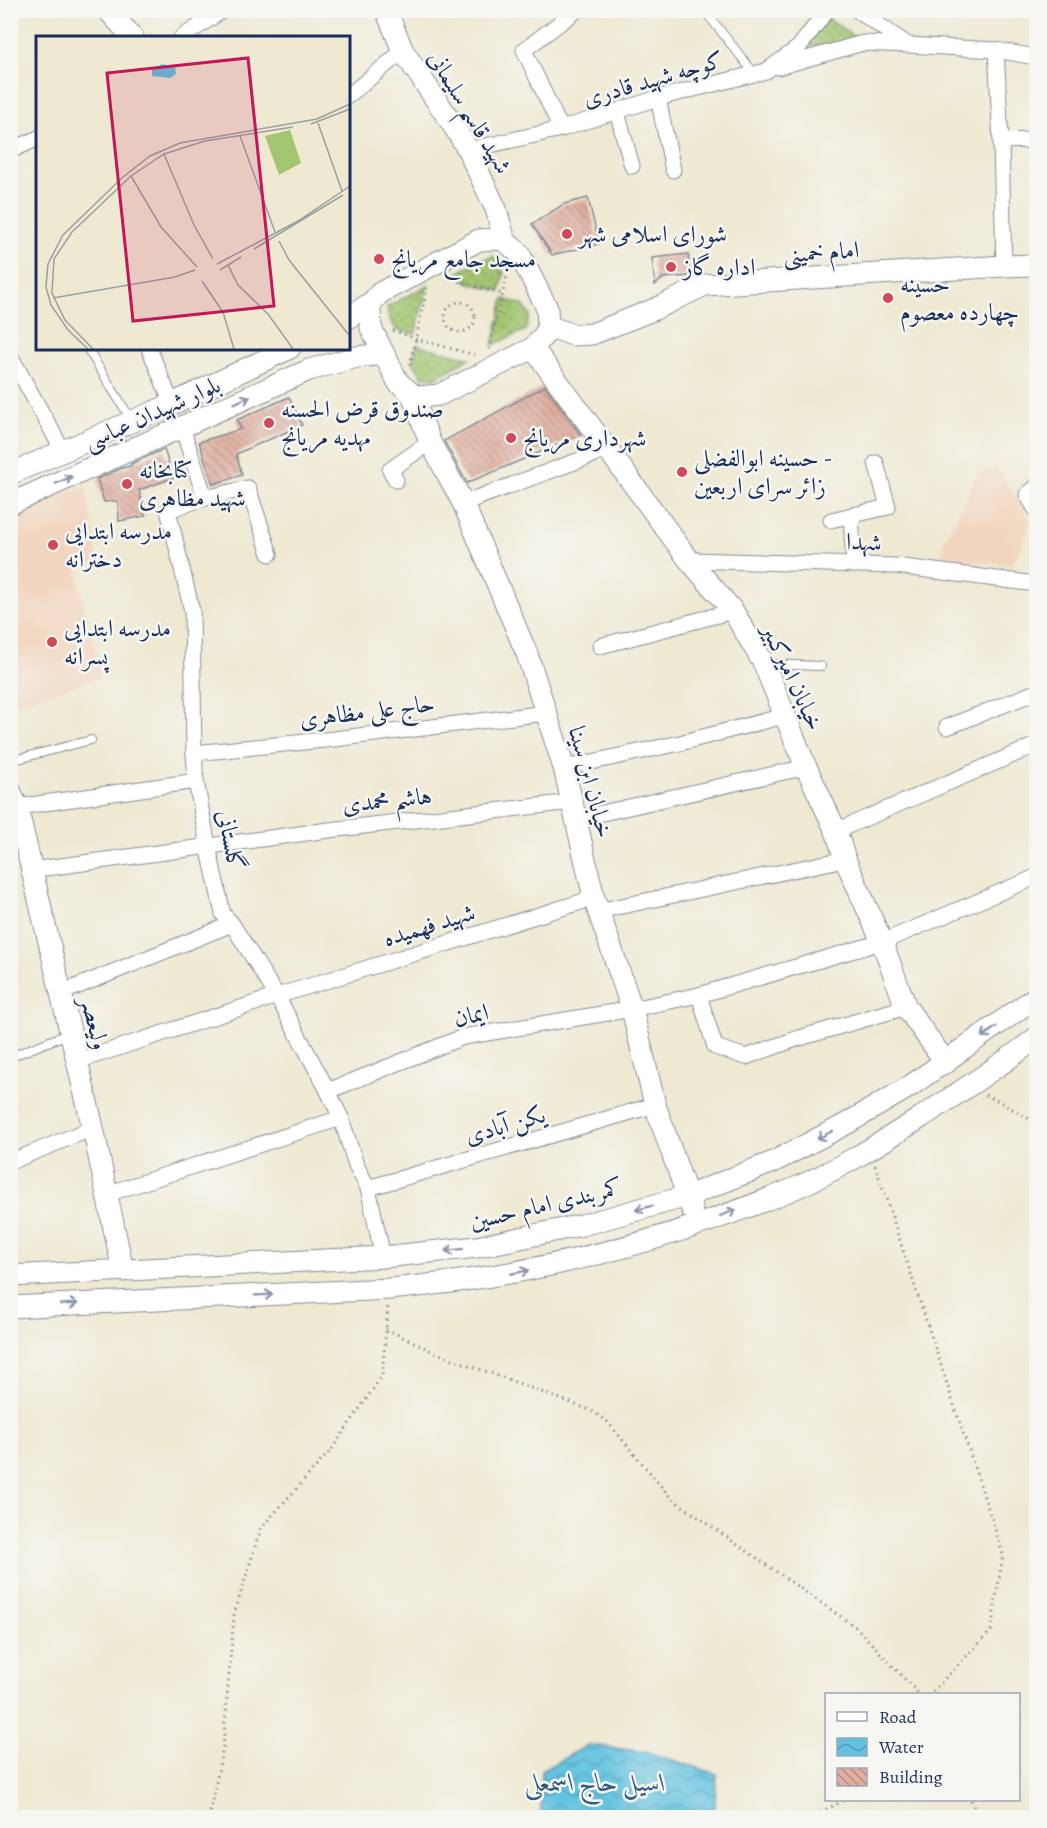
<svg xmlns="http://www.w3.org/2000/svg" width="1047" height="1828" viewBox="0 0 1047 1828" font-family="Alegreya,Amiri,serif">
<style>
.built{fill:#f2d5be}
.grass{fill:url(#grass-dots);stroke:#5e7a66;stroke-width:1.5}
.water{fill:url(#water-waves);stroke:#3e789f;stroke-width:1.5}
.building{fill:url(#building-back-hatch)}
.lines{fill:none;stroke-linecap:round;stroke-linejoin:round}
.lane-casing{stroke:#858c98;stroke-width:10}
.street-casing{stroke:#858c98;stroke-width:17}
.secondary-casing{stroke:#858c98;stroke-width:23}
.path{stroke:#858c98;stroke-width:3;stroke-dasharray:1.5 4.5;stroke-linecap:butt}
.lane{stroke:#fff;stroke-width:8}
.street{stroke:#fff;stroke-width:15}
.secondary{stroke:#fff;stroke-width:21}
.oneway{stroke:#8d97ae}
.poi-dot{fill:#d1495b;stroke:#f6f6f2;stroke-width:2}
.labels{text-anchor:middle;stroke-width:5;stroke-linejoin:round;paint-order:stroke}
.street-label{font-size:24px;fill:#1b2f5e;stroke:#f6f6f2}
.poi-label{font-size:24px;fill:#1b2f5e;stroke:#f6f6f2;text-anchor:start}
.water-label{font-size:26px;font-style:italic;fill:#305b85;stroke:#f6f6f2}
.inset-road{fill:none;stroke:#9a9fa4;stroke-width:1.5}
.view{fill:#c2185b;fill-opacity:0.15;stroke:#c2185b;stroke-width:3}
.inset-edge{fill:none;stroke:#1b2f5e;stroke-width:3}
</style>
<defs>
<pattern id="grass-dots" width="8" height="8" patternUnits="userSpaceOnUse" patternTransform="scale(1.5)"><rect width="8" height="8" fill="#a2c56f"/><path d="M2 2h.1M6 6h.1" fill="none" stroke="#83a05e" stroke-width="1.8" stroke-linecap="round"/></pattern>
<pattern id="water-waves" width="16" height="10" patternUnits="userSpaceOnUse" patternTransform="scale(1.5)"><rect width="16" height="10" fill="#62c2e0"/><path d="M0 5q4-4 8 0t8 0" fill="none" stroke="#509eb9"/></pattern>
<pattern id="building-back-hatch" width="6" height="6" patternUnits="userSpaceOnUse" patternTransform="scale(1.5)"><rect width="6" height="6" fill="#e0af9f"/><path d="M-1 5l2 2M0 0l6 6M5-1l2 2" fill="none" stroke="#b58f85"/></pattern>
</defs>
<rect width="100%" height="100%" fill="#f6f6f2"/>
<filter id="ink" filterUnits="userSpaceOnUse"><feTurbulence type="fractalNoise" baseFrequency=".0167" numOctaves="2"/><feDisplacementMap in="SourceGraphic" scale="12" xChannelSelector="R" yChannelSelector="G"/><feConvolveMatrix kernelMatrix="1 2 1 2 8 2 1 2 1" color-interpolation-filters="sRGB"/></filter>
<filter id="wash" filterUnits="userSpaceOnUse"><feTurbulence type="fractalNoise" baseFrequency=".008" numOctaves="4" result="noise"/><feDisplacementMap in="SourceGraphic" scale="24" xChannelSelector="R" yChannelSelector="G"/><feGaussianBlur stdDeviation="1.35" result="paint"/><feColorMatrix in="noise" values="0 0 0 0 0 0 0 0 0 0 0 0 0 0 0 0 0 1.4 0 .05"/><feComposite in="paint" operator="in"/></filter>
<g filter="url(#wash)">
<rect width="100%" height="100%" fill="#efe9d2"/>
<g class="built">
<polygon points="997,467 1032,522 1029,526 1013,565 941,558 943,543 979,472"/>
<polygon points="86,486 99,564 78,566 80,587 100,672 100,678 11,705 11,520 67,491"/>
</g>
<g class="grass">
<polygon points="824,16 863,43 799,47"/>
<polygon points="494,256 504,273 500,291 470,283 456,274 478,261"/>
<polygon points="428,285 415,334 397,330 389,318 387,307"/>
<polygon points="504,299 523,305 530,315 526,330 493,345"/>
<polygon points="417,345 470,358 435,378 423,377 412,361"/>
</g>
<polygon class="water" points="588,1745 647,1752 717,1774 714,1817 541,1817 541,1771"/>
<g id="blocks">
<g class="building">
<polygon points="588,198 599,244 552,255 532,224 564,204"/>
<polygon points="688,254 690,276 663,278 655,285 652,258"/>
<polygon points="545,386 581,435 467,483 444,441"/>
<polygon points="289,397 302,425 236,454 242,475 213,484 199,442 241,429 237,420"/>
<polygon points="164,449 173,478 139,490 145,516 119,521 118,501 104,502 97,479 122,468 131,466 131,464"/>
</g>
</g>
</g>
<g filter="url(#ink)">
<use href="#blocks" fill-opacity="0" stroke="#858c98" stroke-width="1.5"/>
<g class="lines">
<g class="lane-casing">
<g id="lane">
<polyline points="704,10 754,73"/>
<polyline points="87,348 132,421"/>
<polyline points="766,664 821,666"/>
<polyline points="10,761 91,740"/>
<polyline points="10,1057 70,1033"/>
</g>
</g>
<g class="street-casing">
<g id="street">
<polyline points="857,10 908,45 996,50 1036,57"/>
<polyline points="181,38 223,10"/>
<polyline points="996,50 1001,141 1004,266"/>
<polyline points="778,67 863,43 907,45"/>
<polyline points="348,96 403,51"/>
<polyline points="658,98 673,170"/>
<polyline points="617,112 632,166"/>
<polyline points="561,129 524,50 577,10"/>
<polyline points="1001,141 1036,140"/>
<polyline points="468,150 561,129 658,98 766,71 799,47 827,10"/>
<polyline points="10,151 38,138"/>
<polyline points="149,348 172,404"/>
<polyline points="10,355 63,451"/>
<polyline points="182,427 205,498 168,510 192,611 194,753 196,781 208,846 223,914 232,924 277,996 328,1091 341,1118 356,1165 368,1188 383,1257"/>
<polyline points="396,480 390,470 430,442"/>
<polyline points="1036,487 1027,495 1036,510"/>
<polyline points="205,498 248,488 270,554"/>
<polyline points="463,503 607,450"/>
<polyline points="851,515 854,565"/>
<polyline points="831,520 888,507 876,463"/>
<polyline points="689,560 896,566 1036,584"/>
<polyline points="600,646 733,611"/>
<polyline points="947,727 1036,692"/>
<polyline points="194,753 334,739 546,713"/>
<polyline points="564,768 680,743 784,716"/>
<polyline points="17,807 196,781"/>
<polyline points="576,819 806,767"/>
<polyline points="836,831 1036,745"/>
<polyline points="31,870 329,830 572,802"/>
<polyline points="598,911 845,859"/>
<polyline points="61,993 232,924"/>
<polyline points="699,995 715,1047 746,1057 796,1039 906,1007"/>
<polyline points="78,1061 277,996 594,898"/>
<polyline points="328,1091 463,1037 632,1009 699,995 882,942 1036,877"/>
<polyline points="10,1162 93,1128"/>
<polyline points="368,1188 655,1105"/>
<polyline points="107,1194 341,1118"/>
</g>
</g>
<g class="secondary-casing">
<g id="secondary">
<polyline points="108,10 133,38"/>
<polyline points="386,10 403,51 455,128 468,150 496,209 505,241"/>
<polygon points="497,239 505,241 519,253 547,308 548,326 545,334 533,348 439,395 420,397 412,394 398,382 371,328 370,309 372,302 380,293 479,240"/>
<polyline points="348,318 372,302"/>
<polyline points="548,326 573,335 592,334 655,309 705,285 1004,266 1036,265"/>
<polyline points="533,348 689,560 733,611 764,664 806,767 836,831 845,859 882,942 906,1007 946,1063"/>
<polyline points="412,394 430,442 463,503 527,654 564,768 594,898 632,1009 655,1105 692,1209"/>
<polyline points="10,474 172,404 290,348"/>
<polyline points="10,504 309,370 357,357 384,354"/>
<polyline points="10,790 17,807 93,1128 123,1271"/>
<polyline points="10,1276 383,1257 477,1247 582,1225 688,1196 773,1162 846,1124 909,1087 1036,997"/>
<path d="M10,1307l379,-18c139,-12 275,-46 404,-100 45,-19 86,-45 127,-71 40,-26 79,-51 116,-80"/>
</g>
</g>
<g class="path">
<polyline points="447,278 503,294"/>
<circle cx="460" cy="317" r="15"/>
<polyline points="393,330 416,339 479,356"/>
<polyline points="489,349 508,272"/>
<polyline points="410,365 427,288"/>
<polyline points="985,1095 997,1100 1036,1123"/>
<polyline points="875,1165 1003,1554 991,1631 930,1694"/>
<polyline points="386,1329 434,1352 590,1410 606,1420 671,1498 857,1628 919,1694"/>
<polyline points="971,1800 980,1818"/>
<polyline points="209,1818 223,1747 234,1615 261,1528 332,1449 382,1376 388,1306"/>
<polyline points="810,1818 844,1800"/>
</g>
<use href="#lane" class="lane"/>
<use href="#street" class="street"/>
<use href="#secondary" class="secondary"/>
</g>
<defs><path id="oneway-shaft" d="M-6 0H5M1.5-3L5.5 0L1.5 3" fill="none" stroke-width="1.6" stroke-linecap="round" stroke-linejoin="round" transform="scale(1.5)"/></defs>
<g class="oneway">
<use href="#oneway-shaft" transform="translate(242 400) rotate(-24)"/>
<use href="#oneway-shaft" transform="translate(64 480) rotate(-24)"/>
<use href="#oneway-shaft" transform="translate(989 1032) rotate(144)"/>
<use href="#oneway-shaft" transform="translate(825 1135) rotate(152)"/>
<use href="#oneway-shaft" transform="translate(644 1208) rotate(165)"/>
<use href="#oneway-shaft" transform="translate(728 1213) rotate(-20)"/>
<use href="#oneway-shaft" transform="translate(454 1250) rotate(173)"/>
<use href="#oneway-shaft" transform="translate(520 1272) rotate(-11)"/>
<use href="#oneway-shaft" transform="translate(264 1295) rotate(-3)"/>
<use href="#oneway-shaft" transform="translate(69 1304) rotate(-3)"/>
</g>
</g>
<g class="poi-dot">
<circle cx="567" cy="234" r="6"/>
<circle cx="379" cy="259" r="6"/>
<circle cx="671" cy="267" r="6"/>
<circle cx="888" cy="298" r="6"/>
<circle cx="269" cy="423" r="6"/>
<circle cx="511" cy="438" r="6"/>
<circle cx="682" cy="472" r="6"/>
<circle cx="127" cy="484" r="6"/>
<circle cx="53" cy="545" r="6"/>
<circle cx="52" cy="642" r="6"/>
</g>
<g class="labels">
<g class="street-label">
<text transform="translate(653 79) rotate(-16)" y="8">کوچه شهید قادری</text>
<text transform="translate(470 112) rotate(59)" y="8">شهید قاسم سلیمانی</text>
<text transform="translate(821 252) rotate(-4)" y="8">امام خمینی</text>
<text transform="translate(152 413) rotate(-24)" y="8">بلوار شهیدان عباسی</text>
<text transform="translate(864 542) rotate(2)" y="8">شهدا</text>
<text transform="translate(793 677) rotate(65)" y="8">خیابان امیرکبیر</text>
<text transform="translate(367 711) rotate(-7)" y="8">حاج علی مظاهری</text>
<text transform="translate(591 782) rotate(75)" y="8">خیابان ابن سینا</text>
<text transform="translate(387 800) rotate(-6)" y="8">هاشم محمدی</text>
<text transform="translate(231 840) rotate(79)" y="8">گلستانی</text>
<text transform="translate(429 925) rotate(-17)" y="8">شهید فهمیده</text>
<text transform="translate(471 1015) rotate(-13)" y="8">ایمان</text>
<text transform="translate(95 1023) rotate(76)" y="8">ولیعصر</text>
<text transform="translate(505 1125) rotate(-16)" y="8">یکن آبادی</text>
<text transform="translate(546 1204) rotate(-13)" y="8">کمربندی امام حسین</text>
</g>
<g class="poi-label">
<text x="579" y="242">شورای اسلامی شهر</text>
<text x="391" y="267">مسجد جامع مریانج</text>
<text x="683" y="275">اداره گاز</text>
<text x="900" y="292">حسینه<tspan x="900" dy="28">چهارده معصوم</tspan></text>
<text x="281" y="417">صندوق قرض الحسنه<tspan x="281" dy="28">مهدیه مریانج</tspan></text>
<text x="523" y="446">شهرداری مریانج</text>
<text x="694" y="466">حسینه ابوالفضلی -<tspan x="694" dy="28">زائر سرای اربعین</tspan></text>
<text x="139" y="478">کتابخانه<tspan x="139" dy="28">شهید مظاهری</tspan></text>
<text x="65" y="539">مدرسه ابتدایی<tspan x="65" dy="28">دخترانه</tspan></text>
<text x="64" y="636">مدرسه ابتدایی<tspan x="64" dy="28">پسرانه</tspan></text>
</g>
<g class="water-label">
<text x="595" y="1791">اسیل حاج اسمعلی</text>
</g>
</g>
<g transform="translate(36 36)">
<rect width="314" height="314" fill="#efe9d2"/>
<path d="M254,94l11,33 -22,12 -14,-39z" fill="#a2c56f"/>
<path d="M126,28l13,3 1,7 -6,4 -18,-2v-6z" fill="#62c2e0"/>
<path class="inset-road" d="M282,87l24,68M275,88l39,-15M204,100l35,96M128,118l30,71 19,34M95,140l30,51 36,40M243,205l10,19 60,75M218,213l89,-54M181,228l81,-43 52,-35M192,229l10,20 30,29 25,35M184,234l21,-13M166,245l21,31 11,37M17,262l122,-21 20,-7M52,313l-20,-19 -17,-25 -5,-18 2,-23 15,-29 60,-58 27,-21 30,-13 137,-24 33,-15M57,313l-28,-29 -13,-27 2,-34 18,-27 59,-56 33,-22 41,-13 88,-14"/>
<path class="view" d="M212,22l26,248 -141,15 -26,-248z"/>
<rect width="314" height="314" class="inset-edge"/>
</g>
<rect width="1047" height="1828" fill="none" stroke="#f6f6f2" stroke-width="36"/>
<rect x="825" y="1693" width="195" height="108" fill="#f6f6f2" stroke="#9ea6b7" stroke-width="1.5"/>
<rect x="837" y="1712" width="30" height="9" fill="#ffffff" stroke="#9ea6b7" stroke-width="1.5"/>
<text x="879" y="1723" font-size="18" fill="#1b2f5e">Road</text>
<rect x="837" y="1738" width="30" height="18" fill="url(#water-waves)" stroke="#9ea6b7" stroke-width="1.5"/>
<text x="879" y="1753" font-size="18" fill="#1b2f5e">Water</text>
<rect x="837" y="1768" width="30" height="18" fill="url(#building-back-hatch)" stroke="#9ea6b7" stroke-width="1.5"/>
<text x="879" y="1783" font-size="18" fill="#1b2f5e">Building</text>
</svg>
